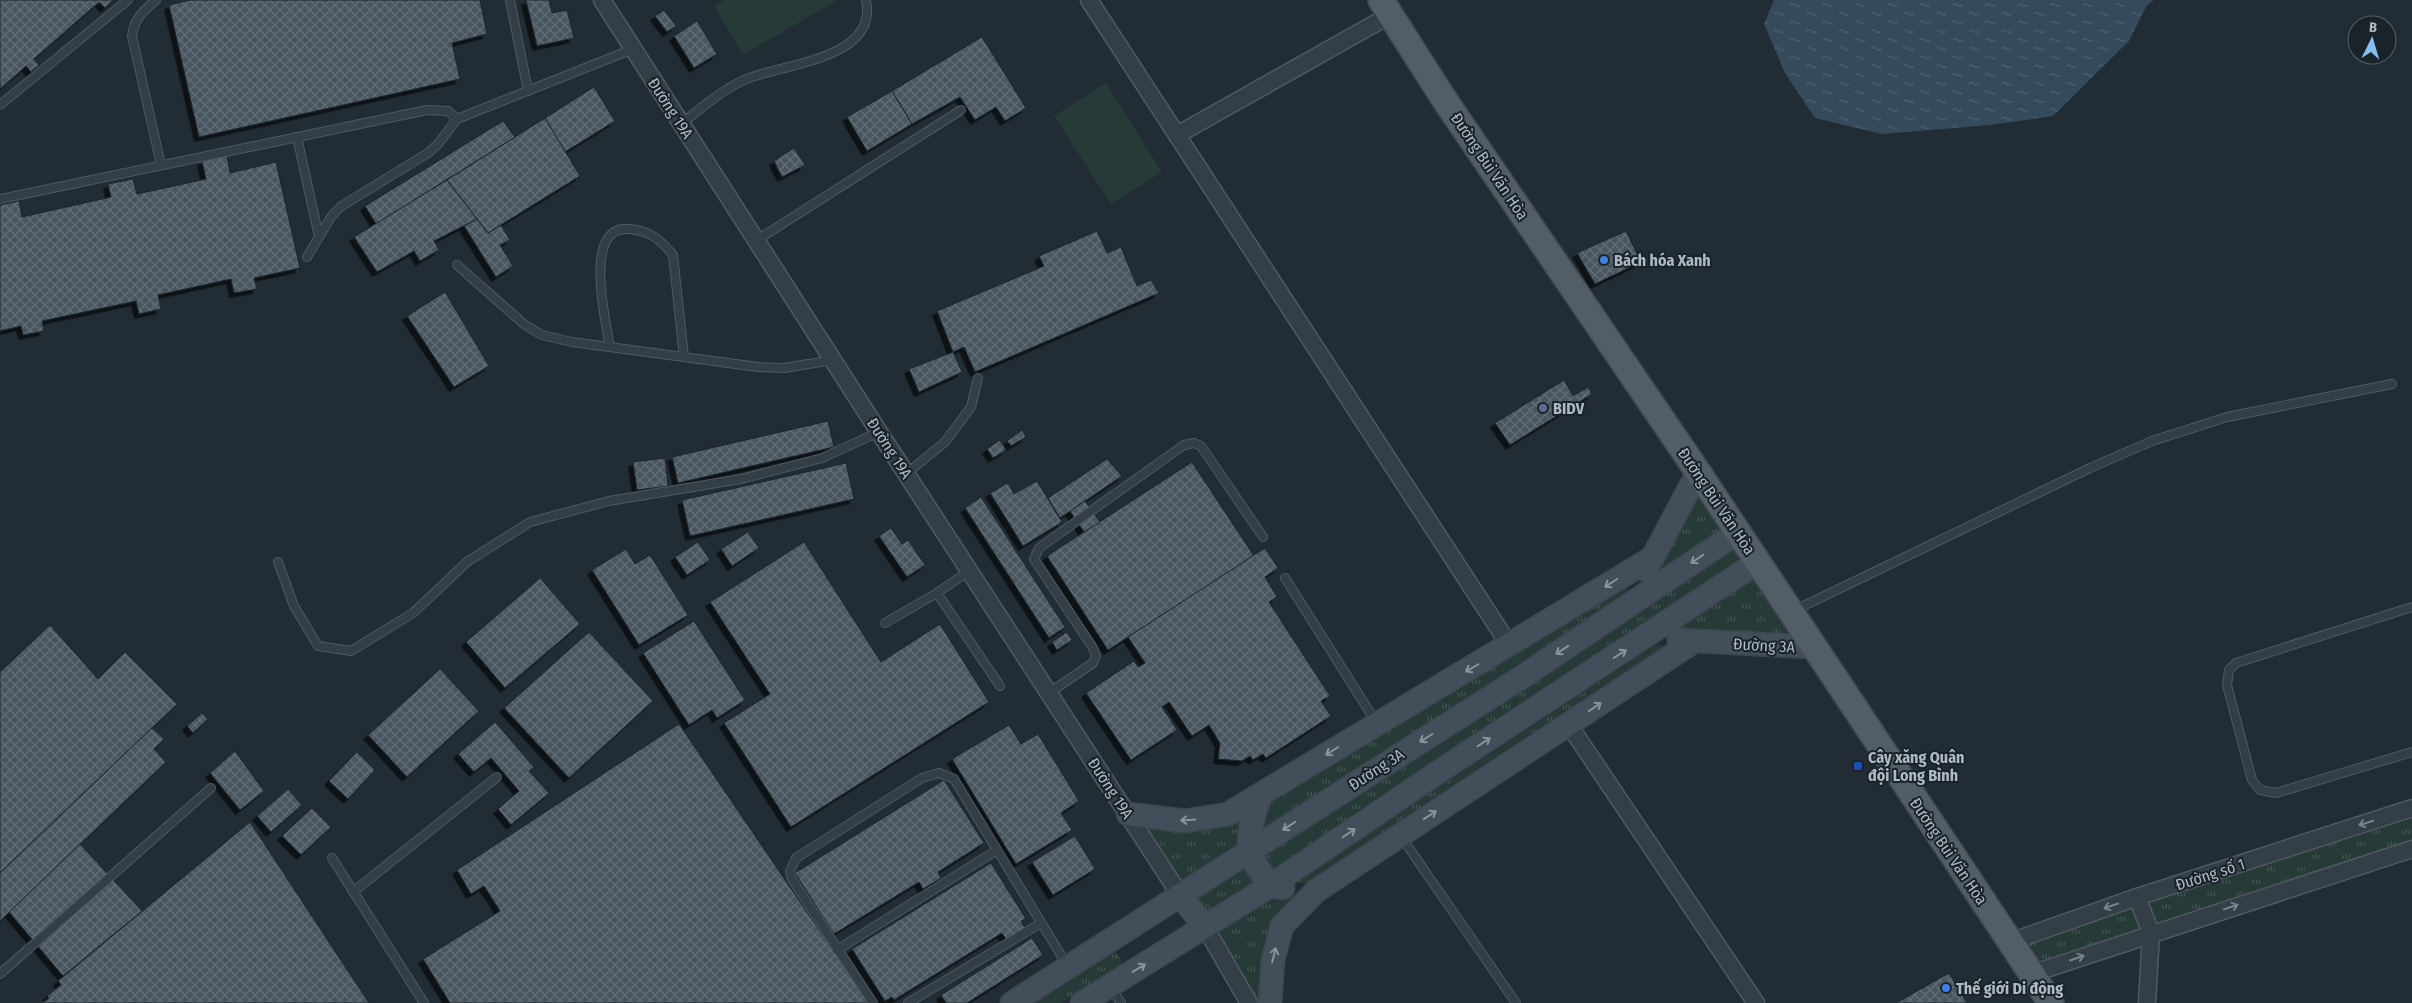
<svg xmlns="http://www.w3.org/2000/svg" width="2412" height="1003" viewBox="0 0 2412 1003" font-family="'Fira Sans Condensed',sans-serif">
<style>
.grass{fill:url(#grass-tufts)}
.garden{fill:#263a38}
.water{fill:url(#water-ripples)}
.building{fill:url(#building-cross-hatch);stroke:#1c252d;filter:url(#shadow)}
.lines{fill:none;stroke-linecap:round;stroke-linejoin:round}
.lane-casing{stroke:#4f5961;stroke-width:10}
.street-casing{stroke:#4f5961;stroke-width:19}
.secondary-casing{stroke:#3e4750;stroke-width:25}
.primary-casing{stroke:#3e4750;stroke-width:28}
.lane{stroke:#343e46;stroke-width:8}
.street{stroke:#343e46;stroke-width:16}
.secondary{stroke:#424e59;stroke-width:22}
.primary{stroke:#525d66;stroke-width:25}
.oneway{stroke:#88949e}
.oneway2{stroke:#77828b}
.shop-dot{fill:#3f7fe0;stroke:#1a232a;stroke-width:2}
.service-dot{fill:#5c6f8a;stroke:#1a232a;stroke-width:2}
.transit-dot{fill:#1a4fb4;stroke:#1a232a;stroke-width:2}
.labels{text-anchor:middle;stroke-width:4;stroke-linejoin:round;paint-order:stroke}
.street-label{font-size:16px;fill:#aeb9c3;stroke:#1a232a}
.poi-label{font-size:16px;font-weight:bold;fill:#aeb9c3;stroke:#1a232a;text-anchor:start}
</style>
<defs>
<pattern id="grass-tufts" width="24" height="20" patternUnits="userSpaceOnUse" patternTransform="scale(1.25)"><rect width="24" height="20" fill="#263a38"/><path d="M3 7l-1-3M5 7V3M7 7l1-3M15 17l-1-3M17 17v-4M19 17l1-3" fill="none" stroke="#435453"/></pattern>
<pattern id="water-ripples" width="26" height="14" patternUnits="userSpaceOnUse" patternTransform="scale(1.25)"><rect width="26" height="14" fill="#354b5c"/><path d="M2 4q2-2 4 0t4 0M15 11q2-2 4 0t4 0" fill="none" stroke="#506372"/></pattern>
<pattern id="building-cross-hatch" width="8" height="8" patternUnits="userSpaceOnUse" patternTransform="scale(1.25)"><rect width="8" height="8" fill="#495761"/><path d="M0 0l8 8M0 8l8-8" fill="none" stroke="#616d76"/></pattern>
<filter id="shadow"><feDropShadow dx="-4.5" dy="4.5" stdDeviation="0" flood-color="#0009"/></filter>
</defs>
<rect width="100%" height="100%" fill="#212c35"/>
<g class="grass">
<polygon points="1699,494 1722,529 1648,580 1663,563"/>
<polygon points="1734,548 1742,559 1269,873 1260,859"/>
<polygon points="1754,579 1793,635 1673,633"/>
<polygon points="1630,585 1625,595 1257,834 1263,807"/>
<polygon points="1655,645 1666,646 1308,884 1295,882"/>
<path d="M1246,816l-4,27 -67,43 -35,-57c36,2 75,7 106,-13z"/>
<polygon points="2412,816 2412,841 2155,924 2146,902"/>
<polygon points="1248,866 1258,880 1197,919 1187,904"/>
<polygon points="1278,894 1296,895 1273,919 1262,954 1259,1003 1254,1003 1210,937"/>
<polygon points="2132,906 2142,929 2038,964 2024,944"/>
<polygon points="1115,951 1124,964 1061,1003 1034,1003"/>
</g>
<g class="garden">
<polygon points="725,0 835,0 836,1 743,55 714,6"/>
<polygon points="1106,83 1162,172 1111,204 1054,116"/>
</g>
<polygon class="water" points="1774,0 2154,0 2147,5 2129,41 2053,116 1990,125 1882,134 1815,118 1785,73 1764,24"/>
<g class="building">
<polygon points="0,0 113,0 105,8 99,2 34,59 39,65 31,72 26,66 0,89"/>
<polygon points="191,0 480,0 487,34 452,43 460,79 199,137 169,5"/>
<polygon points="526,0 549,0 552,13 567,10 574,38 537,46"/>
<polygon points="664,10 676,26 667,32 655,16"/>
<polygon points="697,21 717,54 694,68 674,36"/>
<polygon points="982,37 1026,108 1005,121 996,107 975,120 960,97 912,124 892,91"/>
<polygon points="594,87 615,121 565,152 545,118"/>
<polygon points="892,91 912,124 867,151 847,117"/>
<polygon points="545,118 580,176 488,233 447,180"/>
<polygon points="503,121 515,137 376,224 365,206"/>
<polygon points="794,148 805,165 782,177 774,161"/>
<polygon points="227,156 230,173 276,162 300,268 254,278 257,289 234,293 231,279 158,295 161,309 139,314 136,301 42,321 44,331 23,335 21,326 0,331 0,205 19,201 22,217 111,197 108,184 133,179 137,194 206,179 202,161"/>
<polygon points="447,180 477,219 434,241 439,250 420,261 414,251 377,272 354,237"/>
<polygon points="477,219 488,233 501,225 510,240 500,245 513,266 496,277 464,226"/>
<polygon points="1097,231 1107,253 1121,247 1137,286 1151,280 1159,293 975,372 964,347 953,352 937,311 1044,266 1039,256"/>
<polygon points="1626,231 1641,262 1595,284 1577,253"/>
<polygon points="445,292 489,366 454,387 407,316"/>
<polygon points="953,352 962,372 919,392 909,369"/>
<polygon points="1564,380 1573,396 1588,387 1592,394 1510,445 1495,423"/>
<polygon points="828,421 834,447 678,483 672,457"/>
<polygon points="1022,430 1026,437 1011,446 1007,441"/>
<polygon points="1000,440 1006,450 993,458 987,449"/>
<polygon points="665,458 668,486 637,490 633,462"/>
<polygon points="1107,459 1122,476 1060,518 1048,498"/>
<polygon points="1192,462 1254,556 1108,650 1047,556"/>
<polygon points="846,463 854,499 690,536 682,500"/>
<polygon points="1037,481 1062,522 1023,546 990,493 1008,483 1014,494"/>
<polygon points="981,497 1065,627 1049,638 965,508"/>
<polygon points="1085,501 1100,522 1084,532 1070,511"/>
<polygon points="891,528 902,544 908,540 925,565 907,577 879,536"/>
<polygon points="748,532 759,548 732,566 721,549"/>
<polygon points="698,542 710,560 687,575 675,557"/>
<polygon points="804,542 881,662 940,624 989,702 791,827 724,723 770,694 710,602"/>
<polygon points="1265,548 1278,568 1265,577 1277,597 1269,602 1330,696 1321,701 1331,716 1266,758 1263,754 1253,760 1250,756 1242,761 1218,759 1220,743 1209,725 1192,736 1169,702 1162,707 1177,730 1131,760 1086,693 1134,661 1138,667 1145,663 1128,637"/>
<polygon points="626,549 635,564 650,555 688,615 639,645 592,570"/>
<polygon points="540,578 580,624 505,688 466,642"/>
<polygon points="694,621 745,700 717,718 712,710 689,725 643,653"/>
<polygon points="50,625 98,679 125,652 177,704 0,873 0,672"/>
<polygon points="589,632 653,701 569,778 504,708"/>
<polygon points="1067,632 1072,640 1057,650 1052,642"/>
<polygon points="440,669 479,711 407,777 368,735"/>
<polygon points="202,713 208,719 193,733 187,726"/>
<polygon points="495,722 534,767 529,771 549,793 511,825 498,809 519,791 491,758 474,772 458,754"/>
<polygon points="679,724 869,1003 450,1003 423,959 500,911 484,886 471,894 457,870"/>
<polygon points="1009,725 1021,744 1038,734 1079,801 1061,813 1072,830 1016,864 952,759"/>
<polygon points="152,728 164,739 154,749 166,762 0,921 0,873"/>
<polygon points="235,751 264,791 240,810 210,773"/>
<polygon points="357,752 375,770 348,799 329,781"/>
<polygon points="944,780 984,843 938,872 941,878 923,889 919,882 834,934 795,873"/>
<polygon points="288,789 302,805 271,832 257,816"/>
<polygon points="312,808 331,827 301,855 282,836"/>
<polygon points="250,822 369,1003 42,1003 49,998 47,996 61,985 58,981"/>
<polygon points="1075,836 1095,869 1053,895 1032,862"/>
<polygon points="80,844 142,911 63,976 9,912"/>
<polygon points="991,863 1026,919 1021,921 1025,928 1006,939 1002,933 894,1000 892,997 885,1001 852,949"/>
<polygon points="1032,938 1043,955 967,1003 946,1003 941,995"/>
<polygon points="1949,973 1967,1003 1896,1003"/>
</g>
<g class="lines">
<g class="lane-casing">
<g id="lane">
<path d="M156,0c-13,11 -22,19 -24,36l29,129"/>
<polyline points="510,0 528,91"/>
<polyline points="0,105 128,0"/>
<path d="M681,124c19,-15 41,-34 63,-44 34,-16 135,-19 122,-80"/>
<polyline points="297,137 319,237"/>
<polyline points="0,199 427,110 448,111 457,119"/>
<polyline points="757,240 961,110"/>
<polyline points="307,257 331,217 340,207 428,153 438,144 457,119 633,49"/>
<polyline points="457,265 525,325 542,335 572,342 758,367 784,368 833,360"/>
<path d="M610,347c-4,-25 -28,-122 19,-118 21,2 30,9 44,26l11,102"/>
<polyline points="906,474 945,442 971,407 978,378"/>
<polyline points="278,562 294,606 318,646 351,651 413,613 467,562 530,522 609,501 741,479 822,458 879,432"/>
<polyline points="969,571 937,593 1000,686"/>
<polyline points="1285,578 1376,722"/>
<polyline points="2412,607 2236,663 2229,670 2227,685 2252,780 2260,790 2276,793 2412,752"/>
<polyline points="1795,610 2090,468 2152,441 2227,417 2392,384"/>
<polyline points="885,623 937,593"/>
<polyline points="1049,693 1093,663 1096,656 1093,648 1034,559 1039,548 1184,445 1194,443 1201,446 1263,537"/>
<polyline points="1402,838 1516,1003"/>
<polyline points="332,858 424,1003"/>
<polyline points="353,892 497,777"/>
<polyline points="837,950 997,850"/>
<polyline points="0,974 211,788"/>
<polyline points="1111,987 1121,1003"/>
<polyline points="873,1003 792,879 790,871 796,858 922,778 939,773 954,779 1067,965"/>
<polyline points="908,1003 1041,923"/>
</g>
</g>
<g class="street-casing">
<g id="street">
<polyline points="602,0 879,432 1180,895"/>
<polyline points="1089,0 1510,646"/>
<polyline points="1177,135 1390,15"/>
<polyline points="1569,725 1756,1003"/>
<polyline points="2137,897 2151,933 2147,1003"/>
<polyline points="1205,927 1249,1003"/>
<polyline points="2010,942 2137,897 2412,808"/>
<polyline points="2031,974 2412,849"/>
</g>
</g>
<g class="secondary-casing">
<g id="secondary">
<polyline points="1646,570 1698,472"/>
<polyline points="1679,640 1814,647"/>
<polyline points="1260,796 1251,825 1248,853 1270,886 1283,888"/>
<polyline points="1128,814 1185,821 1228,814 1652,558"/>
<polyline points="1180,895 1205,927"/>
<polyline points="1012,1003 1525,675 1738,532"/>
<polyline points="1082,1003 1270,886 1443,769 1758,562"/>
<polyline points="1270,1003 1273,960 1282,926 1316,891 1693,642"/>
</g>
</g>
<g class="primary-casing">
<polyline id="primary" points="1381,0 1444,99 1698,472 2051,1003"/>
</g>
<use href="#lane" class="lane"/>
<use href="#street" class="street"/>
<use href="#secondary" class="secondary"/>
<use href="#primary" class="primary"/>
</g>
<defs><path id="oneway-shaft" d="M-6 0H5M1.5-3L5.5 0L1.5 3" fill="none" stroke-width="1.6" stroke-linecap="round" stroke-linejoin="round" transform="scale(1.25)"/></defs>
<g class="oneway">
<use href="#oneway-shaft" transform="translate(1697 559) rotate(146)"/>
<use href="#oneway-shaft" transform="translate(1611 583) rotate(148)"/>
<use href="#oneway-shaft" transform="translate(1562 650) rotate(147)"/>
<use href="#oneway-shaft" transform="translate(1620 654) rotate(-32)"/>
<use href="#oneway-shaft" transform="translate(1472 668) rotate(150)"/>
<use href="#oneway-shaft" transform="translate(1595 707) rotate(-34)"/>
<use href="#oneway-shaft" transform="translate(1426 738) rotate(148)"/>
<use href="#oneway-shaft" transform="translate(1484 742) rotate(-33)"/>
<use href="#oneway-shaft" transform="translate(1332 751) rotate(148)"/>
<use href="#oneway-shaft" transform="translate(1430 815) rotate(-33)"/>
<use href="#oneway-shaft" transform="translate(1188 820) rotate(176)"/>
<use href="#oneway-shaft" transform="translate(1289 826) rotate(147)"/>
<use href="#oneway-shaft" transform="translate(1349 833) rotate(-34)"/>
<use href="#oneway-shaft" transform="translate(1274 955) rotate(-76)"/>
<use href="#oneway-shaft" transform="translate(1139 968) rotate(-31)"/>
</g>
<g class="oneway2">
<use href="#oneway-shaft" transform="translate(2366 823) rotate(162)"/>
<use href="#oneway-shaft" transform="translate(2111 906) rotate(161)"/>
<use href="#oneway-shaft" transform="translate(2231 907) rotate(-18)"/>
<use href="#oneway-shaft" transform="translate(2077 958) rotate(-19)"/>
</g>
<g class="shop-dot">
<circle cx="1604" cy="260" r="5"/>
<circle cx="1946" cy="988" r="5"/>
</g>
<circle class="service-dot" cx="1543" cy="408" r="5"/>
<rect class="transit-dot" x="1853" y="761" width="10" height="10" rx="2.5"/>
<g class="labels">
<g class="street-label">
<text transform="translate(671 108) rotate(57)" y="6">Đường 19A</text>
<text transform="translate(1490 166) rotate(56)" y="6">Đường Bùi Văn Hòa</text>
<text transform="translate(890 448) rotate(57)" y="6">Đường 19A</text>
<text transform="translate(1717 501) rotate(56)" y="6">Đường Bùi Văn Hòa</text>
<text transform="translate(1764 645) rotate(3)" y="6">Đường 3A</text>
<text transform="translate(1376 769) rotate(-33)" y="6">Đường 3A</text>
<text transform="translate(1111 788) rotate(57)" y="6">Đường 19A</text>
<text transform="translate(1949 851) rotate(56)" y="6">Đường Bùi Văn Hòa</text>
<text transform="translate(2210 874) rotate(-18)" y="6">Đường số 1</text>
</g>
<g class="poi-label">
<text x="1614" y="266">Bách hóa Xanh</text>
<text x="1553" y="414">BIDV</text>
<text x="1868" y="763">Cây xăng Quân<tspan x="1868" dy="18">đội Long Bình</tspan></text>
<text x="1956" y="994">Thế giới Di động</text>
</g>
</g>
<g transform="translate(2372 40) rotate(5)"><circle r="24" fill="#1a232a" stroke="#555f67"/>
<path d="M0-4L9 19L0 12L-9 19Z" fill="#85bef1"/>
<text y="-8" font-size="14" font-weight="bold" text-anchor="middle" fill="#aeb9c3">B</text>
</g>
</svg>
